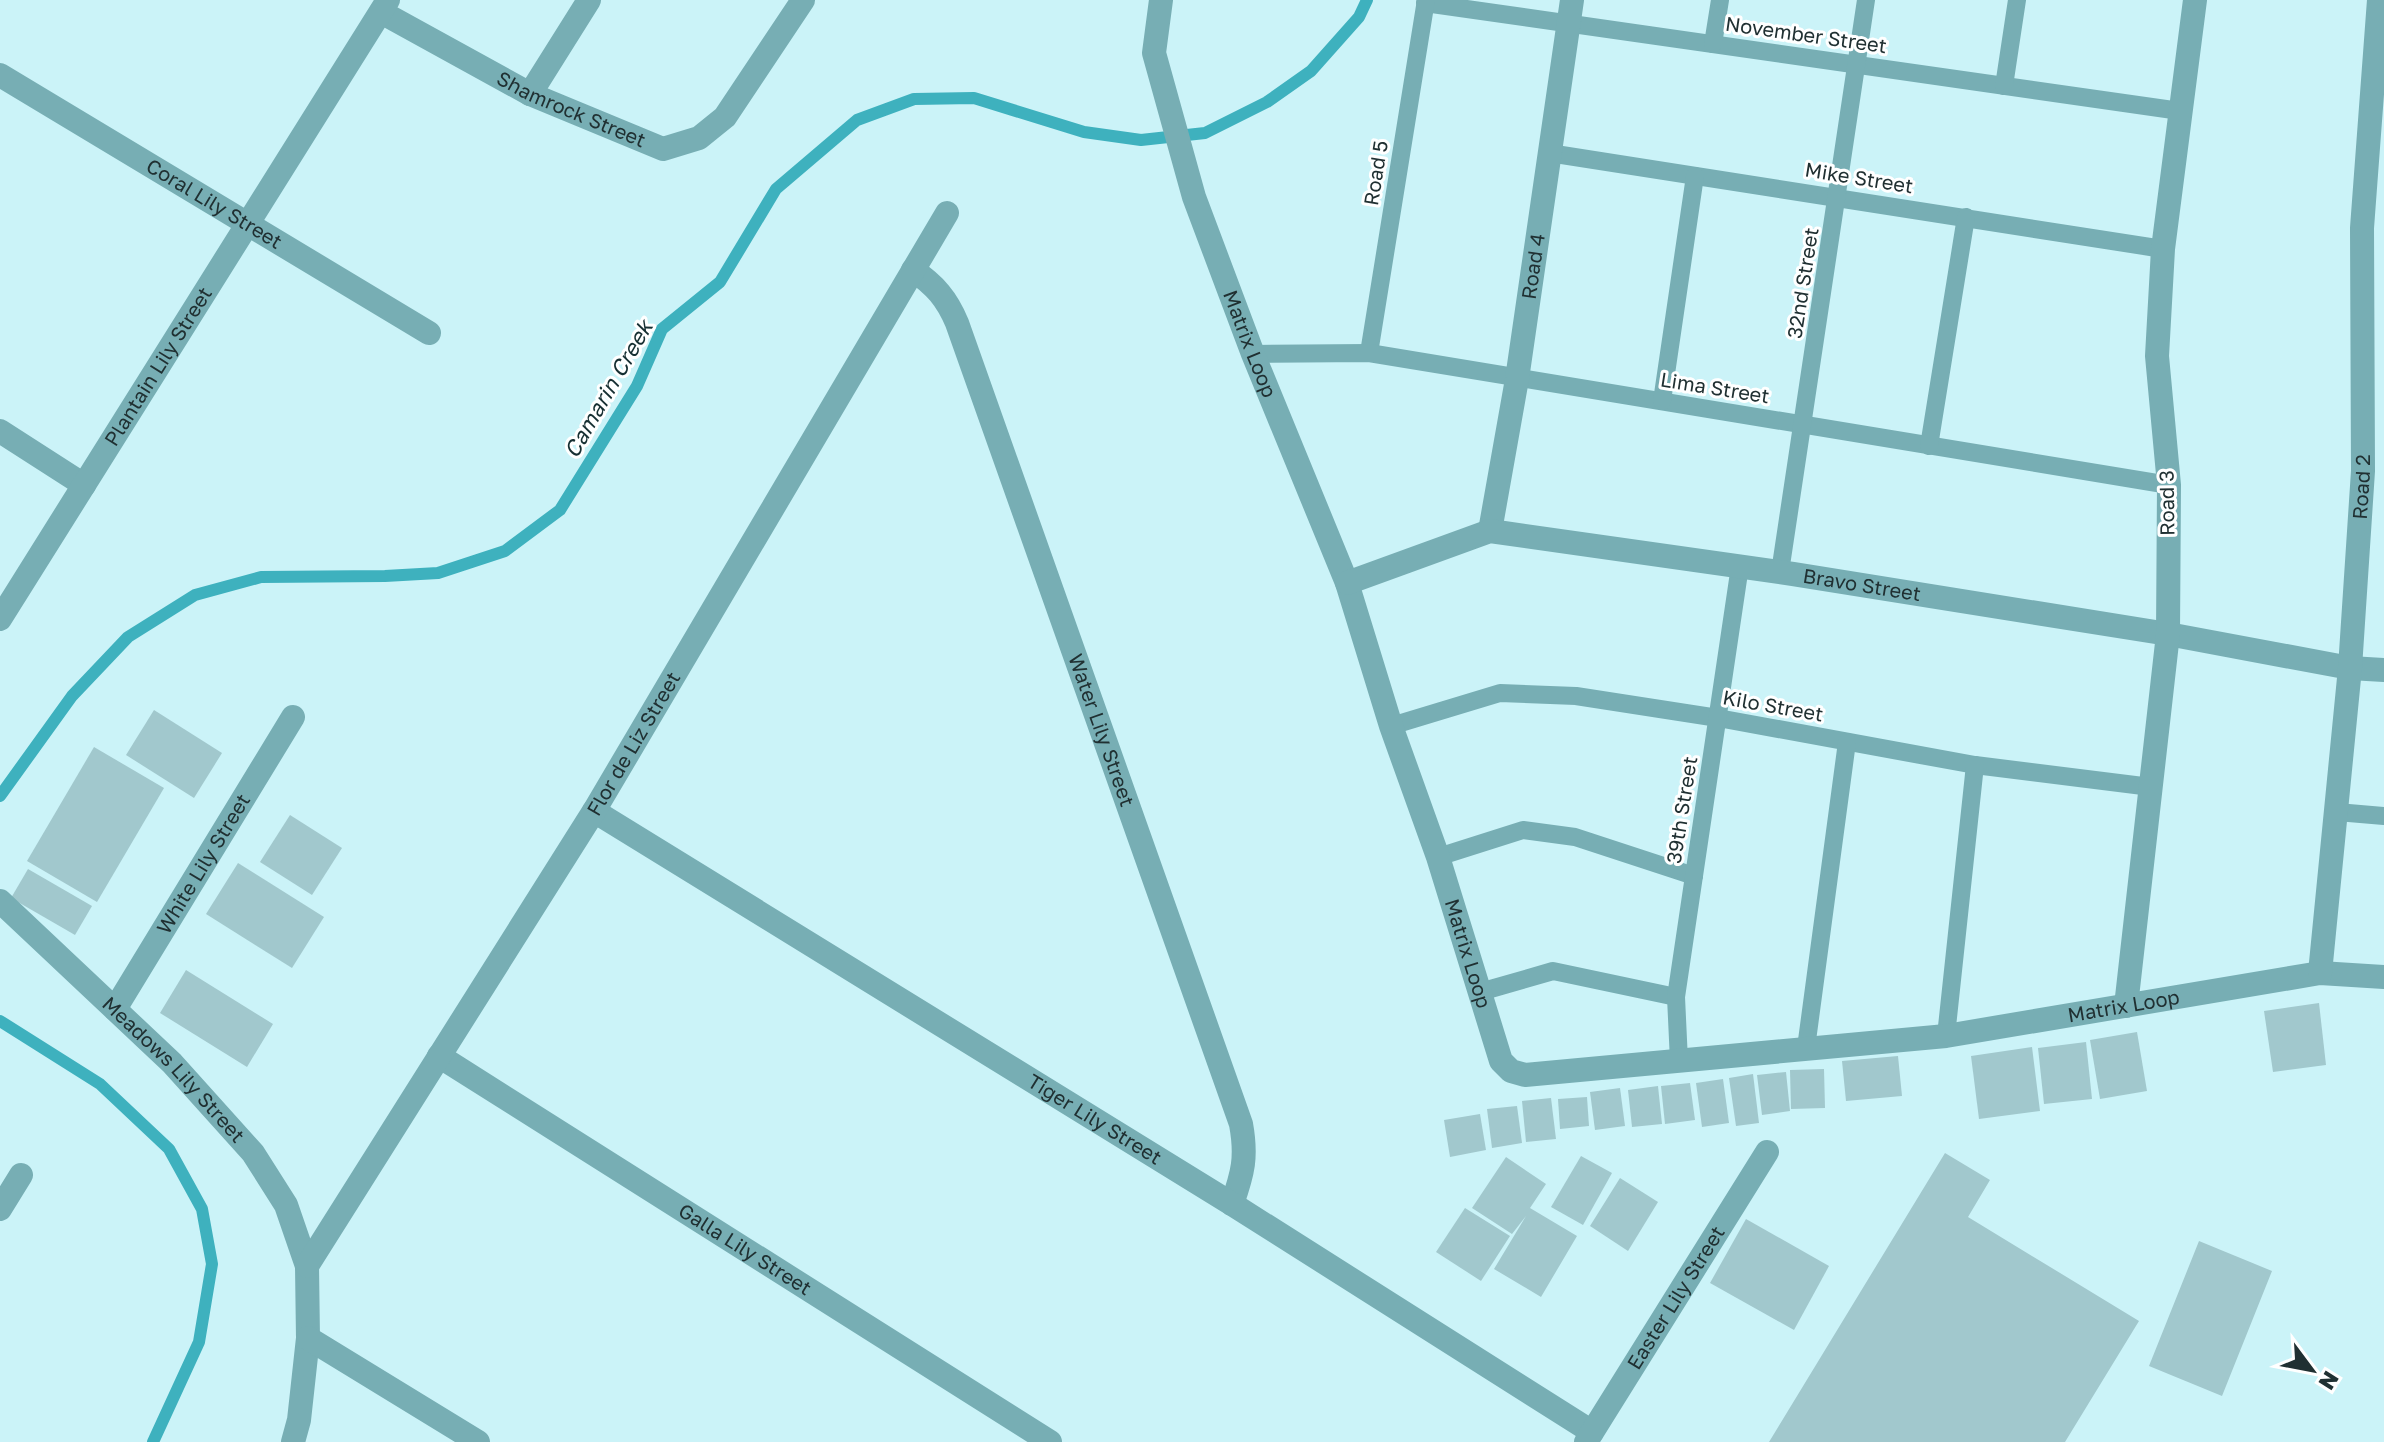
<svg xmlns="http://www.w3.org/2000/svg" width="2384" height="1442" viewBox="0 0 2384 1442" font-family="'Golos Text',sans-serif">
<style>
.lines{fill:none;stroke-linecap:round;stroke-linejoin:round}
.stream{stroke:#3eb1be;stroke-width:12}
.building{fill:#a1c8cd}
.lane{stroke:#77aeb4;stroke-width:18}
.street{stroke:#77aeb4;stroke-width:24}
.labels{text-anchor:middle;stroke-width:6;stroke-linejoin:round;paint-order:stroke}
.street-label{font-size:20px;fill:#203032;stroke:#fff}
.water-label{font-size:22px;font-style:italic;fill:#162f32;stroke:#fff}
</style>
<rect width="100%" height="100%" fill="#cbf3f8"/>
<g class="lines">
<g class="stream">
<polyline points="0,796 72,696 128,637 195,595 261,577 385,576 438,573 505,551 560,510 637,386 662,329 720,282 776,189 857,120 914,99 974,98 1084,132 1141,140 1205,133 1267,102 1311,71 1359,17 1367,0"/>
<polyline points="0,1021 100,1084 169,1149 202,1209 212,1264 199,1342 153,1442"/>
</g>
</g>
<g class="building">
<polygon points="154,710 222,753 194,798 126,755"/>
<polygon points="94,747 164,788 97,902 27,861"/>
<polygon points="290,815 342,848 312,895 260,862"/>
<polygon points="238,863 324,917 292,968 206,914"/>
<polygon points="28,869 92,906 75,935 11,898"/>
<polygon points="186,970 273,1024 247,1067 160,1013"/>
<polygon points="2319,1003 2326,1065 2273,1072 2264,1011"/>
<polygon points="2137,1032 2147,1091 2100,1099 2090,1040"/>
<polygon points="2086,1042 2092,1099 2044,1104 2038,1048"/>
<polygon points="2032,1047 2040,1111 1979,1119 1971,1056"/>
<polygon points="1898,1056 1902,1096 1846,1101 1842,1061"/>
<polygon points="1824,1069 1825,1108 1791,1109 1790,1070"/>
<polygon points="1786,1072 1790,1111 1762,1115 1757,1075"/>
<polygon points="1753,1074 1759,1123 1736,1126 1729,1078"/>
<polygon points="1723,1079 1729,1123 1702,1127 1696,1083"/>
<polygon points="1690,1083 1695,1120 1665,1124 1661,1086"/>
<polygon points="1658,1086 1662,1124 1632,1127 1628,1090"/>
<polygon points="1620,1088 1625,1126 1595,1130 1590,1092"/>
<polygon points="1587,1097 1589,1126 1560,1129 1558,1099"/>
<polygon points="1551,1098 1556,1139 1526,1142 1522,1101"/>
<polygon points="1517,1106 1522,1143 1492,1148 1487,1109"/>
<polygon points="1480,1114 1486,1150 1450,1157 1444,1120"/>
<polygon points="1945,1153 1990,1180 1968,1217 2139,1321 2065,1442 1769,1442"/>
<polygon points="1581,1156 1612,1173 1583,1225 1551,1207"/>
<polygon points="1506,1157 1546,1184 1530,1208 1577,1236 1541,1297 1494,1269 1526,1216 1512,1234 1472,1208"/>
<polygon points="1620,1178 1658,1202 1628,1251 1590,1226"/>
<polygon points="1465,1208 1510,1236 1481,1281 1436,1252"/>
<polygon points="1746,1219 1829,1266 1794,1330 1710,1283"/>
<polygon points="2199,1241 2272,1271 2222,1396 2149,1366"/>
</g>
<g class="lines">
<g class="lane">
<polyline points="1425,3 2180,111"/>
<polyline points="1713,44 1720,0"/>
<polyline points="2004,86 2017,0"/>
<polyline points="1549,153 2163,249"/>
<polyline points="1369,353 1426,0"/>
<polyline points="1253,354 1369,353 2169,485"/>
<polyline points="1662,401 1695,176"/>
<polyline points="1929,446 1966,217"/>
<polyline points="1780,572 1866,0"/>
<polyline points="1391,726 1500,693 1576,696 1718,718 1975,765 2151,787"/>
<polyline points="2337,812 2384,816"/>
<polyline points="1438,857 1523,830 1575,837 1694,876"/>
<polyline points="1480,992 1553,971 1676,997"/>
<polyline points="1946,1036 1975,765"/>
<polyline points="1806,1048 1847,742"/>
<polyline points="1679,1061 1676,997 1740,566"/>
</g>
<g class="street">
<path id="s1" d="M1161,0l-7,53 40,144 59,157 94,229 44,143 47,131 63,204 10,10 14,4 421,-39 374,-63 64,4"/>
<path id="s2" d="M381,12l149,82 133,55 36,-11 26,-21 78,-117"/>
<path id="s3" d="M0,75l429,258"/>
<polyline points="530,94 589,0"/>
<path id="s4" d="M913,270c22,15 34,29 44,53l284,801c6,33 2,49 -9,80"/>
<polyline points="0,431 84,485"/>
<path id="s5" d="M1490,531l27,-152 55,-379"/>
<path id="s6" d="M1347,583l143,-52 303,43 375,60 182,34 34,2"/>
<path id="s7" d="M0,619l388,-619"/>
<path id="s8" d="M594,811l638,393 360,228"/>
<path id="s9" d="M0,901l172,162 81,90 33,52 21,61 1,72 -9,82 -6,22"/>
<path id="s10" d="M2320,973l30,-305 13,-197 -1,-243 17,-228"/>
<polyline points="2126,1006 2168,634 2169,485 2157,356 2163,249 2195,0"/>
<path id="s11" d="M115,1009l178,-292"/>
<path id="s12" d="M439,1056l611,386"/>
<polyline points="0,1209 21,1175"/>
<path id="s13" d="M307,1266l287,-455 353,-598"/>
<polyline points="308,1338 478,1442"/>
<path id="s14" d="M1586,1442l181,-290"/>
</g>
</g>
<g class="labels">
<g class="street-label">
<text transform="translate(1806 35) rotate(8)" y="7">November Street</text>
<text dy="7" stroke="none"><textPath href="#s2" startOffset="214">Shamrock Street</textPath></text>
<text transform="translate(1376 173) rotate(-81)" y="7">Road 5</text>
<text transform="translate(1859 178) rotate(9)" y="7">Mike Street</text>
<text dy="7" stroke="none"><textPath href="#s3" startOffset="250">Coral Lily Street</textPath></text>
<text dy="7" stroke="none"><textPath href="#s5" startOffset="268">Road 4</textPath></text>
<text transform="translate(1803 283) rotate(-81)" y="7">32nd Street</text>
<text dy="7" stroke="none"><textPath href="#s1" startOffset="360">Matrix Loop</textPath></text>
<text dy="7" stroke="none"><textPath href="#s7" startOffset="298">Plantain Lily Street</textPath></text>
<text transform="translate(1715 388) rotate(9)" y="7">Lima Street</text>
<text dy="7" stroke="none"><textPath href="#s10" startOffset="488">Road 2</textPath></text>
<text transform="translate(2167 503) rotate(-91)" y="7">Road 3</text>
<text dy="7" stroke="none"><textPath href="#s6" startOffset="528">Bravo Street</textPath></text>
<text transform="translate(1773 706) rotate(10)" y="7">Kilo Street</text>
<text dy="7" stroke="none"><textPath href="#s4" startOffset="502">Water Lily Street</textPath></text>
<text dy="7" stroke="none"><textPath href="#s13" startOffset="616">Flor de Liz Street</textPath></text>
<text transform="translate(1682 810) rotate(-81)" y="7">39th Street</text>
<text dy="7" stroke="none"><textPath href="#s11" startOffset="170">White Lily Street</textPath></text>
<text dy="7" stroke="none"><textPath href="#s1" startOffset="1008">Matrix Loop</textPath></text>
<text dy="7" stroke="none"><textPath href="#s1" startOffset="1752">Matrix Loop</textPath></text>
<text dy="7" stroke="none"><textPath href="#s9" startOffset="242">Meadows Lily Street</textPath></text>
<text dy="7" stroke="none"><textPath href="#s8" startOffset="588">Tiger Lily Street</textPath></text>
<text dy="7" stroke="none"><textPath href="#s12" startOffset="362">Galla Lily Street</textPath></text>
<text dy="7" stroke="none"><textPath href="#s14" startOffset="170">Easter Lily Street</textPath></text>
</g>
<g class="water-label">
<text transform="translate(608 389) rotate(-60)" y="8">Camarin Creek</text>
</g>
</g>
<g transform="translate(2312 1370) rotate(122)" stroke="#ffffff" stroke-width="6" paint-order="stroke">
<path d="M0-6L14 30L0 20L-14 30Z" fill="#203032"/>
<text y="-12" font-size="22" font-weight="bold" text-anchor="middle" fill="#203032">N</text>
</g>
</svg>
